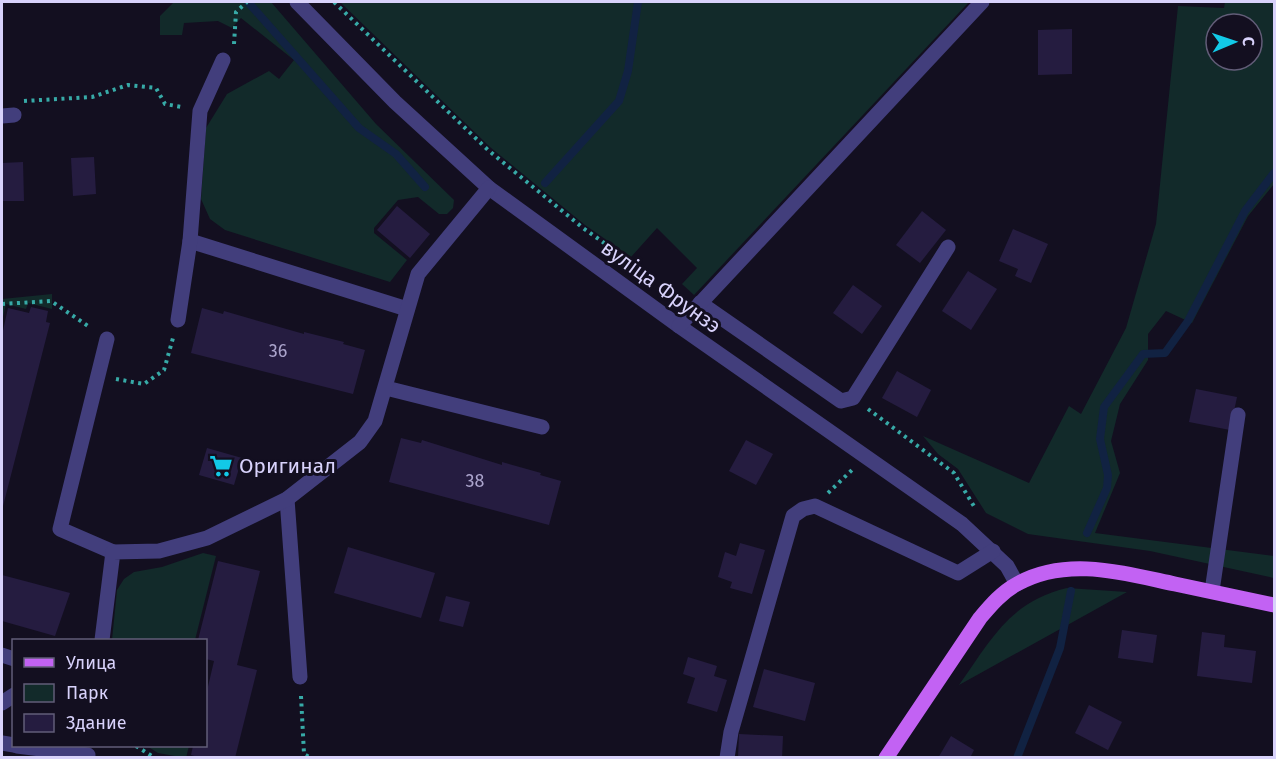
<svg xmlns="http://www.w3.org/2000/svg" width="1276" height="759" viewBox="0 0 1276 759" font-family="'Fira Sans',sans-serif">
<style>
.green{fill:#122a2a;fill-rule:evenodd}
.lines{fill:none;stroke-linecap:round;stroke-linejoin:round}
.stream{stroke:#112242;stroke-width:8}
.building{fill:#251c40}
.path{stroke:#37aaa7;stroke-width:4;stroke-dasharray:3 4.5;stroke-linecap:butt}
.minor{stroke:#423e7c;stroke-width:15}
.major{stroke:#c262f3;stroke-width:15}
.labels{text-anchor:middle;stroke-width:6;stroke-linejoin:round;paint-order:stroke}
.number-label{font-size:18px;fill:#aba4cc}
.street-label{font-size:21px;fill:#d8d2fb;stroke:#130f20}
.poi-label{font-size:21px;fill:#d8d2fb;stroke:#130f20;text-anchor:start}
</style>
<rect width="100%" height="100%" fill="#130f20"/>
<g class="green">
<polygon points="174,2 271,2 376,124 454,200 453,208 447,214 439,214 418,197 398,200 374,228 374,233 407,260 390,282 225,230 210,219 201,199 206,128 227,94 269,71 279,79 294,60 241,18 232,28 218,21 184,23 182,35 160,35 160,16"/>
<polygon points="340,2 969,2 694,295 682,284 697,268 657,228 631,257 585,225 490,147"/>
<path d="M1225,2h49v182l-26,32 -56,107 -26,-12 -18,23v26l-28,44 -9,37 9,32 -25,60 179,23v22l-124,-27 -122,-17 -42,-21 -28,-44 -20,-15 -15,-18 106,47 40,-77 12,8 45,-86 30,-104 22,-218 46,2zM1216,24h36v36h-36z"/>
<polygon points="52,294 52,309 28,303 26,309 6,304 2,321 2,299"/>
<polygon points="203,553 216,556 195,640 112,640 117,590 124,579 134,572 162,567"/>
<path d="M1067,588l60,4 -168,93c32,-45 50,-83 108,-97z"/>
<polygon points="147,746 189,746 186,758 158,753"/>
</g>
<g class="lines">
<g class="stream">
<polyline points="248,2 359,128 396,154 425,187"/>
<polyline points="545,183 619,101 628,71 638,2"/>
<polyline points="1087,533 1107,488 1108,475 1100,439 1104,407 1143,354 1165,353 1188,321 1245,211 1274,173"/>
<polyline points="1017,758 1060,648 1071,591"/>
</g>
</g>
<g class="building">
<polygon points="1072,29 1072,74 1038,75 1038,30"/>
<polygon points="94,157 96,194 73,196 71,158"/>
<polygon points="23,162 24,201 3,201 2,163"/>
<polygon points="397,206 430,234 410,258 377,230"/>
<polygon points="922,211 946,230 920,263 896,245"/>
<polygon points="1013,229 1048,244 1031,283 1015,276 1018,269 999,261"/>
<polygon points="968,271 997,289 971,330 942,311"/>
<polygon points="853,285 882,306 862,334 833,313"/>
<polygon points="31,307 48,311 46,322 50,323 2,510 2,335 8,308 29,313"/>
<polygon points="202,308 223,314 224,311 304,334 304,332 344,342 343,344 365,350 353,394 191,353"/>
<polygon points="897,371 931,390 917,417 882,398"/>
<polygon points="1196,389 1237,397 1230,430 1189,422"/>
<polygon points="401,438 421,443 422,440 502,465 502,462 541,473 540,475 561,481 549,525 389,482"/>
<polygon points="746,440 773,454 756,485 729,471"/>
<polygon points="207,448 242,458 234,485 199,475"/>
<polygon points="740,543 765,550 752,594 730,588 732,582 718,577 725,552 736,556"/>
<polygon points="348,547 435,573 421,618 334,593"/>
<polygon points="218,561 260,571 237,665 257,670 235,758 201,758 191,755 193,746 206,746 206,695 214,661 206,659 206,640 198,640"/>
<polygon points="2,575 70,593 55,636 2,621"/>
<polygon points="446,596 470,602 463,627 439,621"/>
<polygon points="1122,630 1157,635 1153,663 1118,658"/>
<polygon points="1202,632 1225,635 1224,647 1256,651 1252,683 1197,676"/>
<polygon points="688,657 717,666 714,676 727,680 717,712 687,703 695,678 683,674"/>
<polygon points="764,669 815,683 805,721 753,707"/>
<polygon points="1089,705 1122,722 1108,750 1075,733"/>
<polygon points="739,734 783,736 782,758 738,758"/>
<polygon points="951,736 974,750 970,758 938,758"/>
</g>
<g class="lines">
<g class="path">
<polyline points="334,2 488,150 583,228 631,262"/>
<polyline points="234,44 236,12 247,2"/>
<polyline points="24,101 92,97 128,85 156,88 165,104 182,107"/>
<polyline points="2,304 51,301 91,328"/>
<polyline points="116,379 144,384 164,370 173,338"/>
<polyline points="868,409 954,473 975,508"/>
<polyline points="828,493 853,469"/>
<polyline points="301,696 304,754 311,758"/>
<polyline points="136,746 155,758"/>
</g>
<g class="minor">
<polyline points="297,2 395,102 489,188 679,326 962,524 1007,566 1017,584"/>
<polyline points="2,116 14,115"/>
<polyline points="190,241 407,309"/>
<polyline points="700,303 841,401 853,398 948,247"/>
<polyline points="178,320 190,241 200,111 223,60"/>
<polyline points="679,326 982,2"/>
<polyline points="107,339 60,529 113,552"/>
<polyline points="386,388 542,427"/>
<polyline points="287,499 300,677"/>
<polyline points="1212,591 1238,415"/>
<polyline points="102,640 113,552 159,551 207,538 287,499 360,442 375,421 418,274 489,188"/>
<polyline points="2,655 14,659"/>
<polyline points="2,703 14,695"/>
<polyline points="2,743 14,745"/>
<polyline points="17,746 88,755"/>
<polyline points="727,758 731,732 793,516 803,509 815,506 958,573 993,551"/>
</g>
<path class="major" d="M886,758l94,-140c11,-13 22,-26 37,-34 50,-28 106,-11 158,0 33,7 66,14 99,21"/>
</g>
<defs>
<g id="supermarket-bare" transform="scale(1.8)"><path d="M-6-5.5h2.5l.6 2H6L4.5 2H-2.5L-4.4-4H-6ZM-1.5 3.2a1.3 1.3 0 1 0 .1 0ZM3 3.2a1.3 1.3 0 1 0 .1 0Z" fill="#12c9e7" stroke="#130f20" stroke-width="2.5" paint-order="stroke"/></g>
</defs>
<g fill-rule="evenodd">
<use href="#supermarket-bare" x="221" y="466"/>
</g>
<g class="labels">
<g class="number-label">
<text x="278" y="357">36</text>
<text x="475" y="487">38</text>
</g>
<g class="street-label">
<text transform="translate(661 287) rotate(36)" y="7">вуліца Фрунзэ</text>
</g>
<g class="poi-label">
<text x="239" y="473">Оригинал</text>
</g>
</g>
<rect width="1276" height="759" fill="none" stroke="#d8d2fb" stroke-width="6"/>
<rect x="12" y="639" width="195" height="108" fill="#130f20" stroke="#625d78" stroke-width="1.5"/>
<rect x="24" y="658" width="30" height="9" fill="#c262f3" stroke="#625d78" stroke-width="1.5"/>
<text x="66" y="669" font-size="18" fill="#d8d2fb">Улица</text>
<rect x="24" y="684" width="30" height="18" fill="#122a2a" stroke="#625d78" stroke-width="1.5"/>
<text x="66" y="699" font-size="18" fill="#d8d2fb">Парк</text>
<rect x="24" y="714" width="30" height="18" fill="#251c40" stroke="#625d78" stroke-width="1.5"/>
<text x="66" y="729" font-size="18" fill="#d8d2fb">Здание</text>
<g transform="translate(1234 42) rotate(88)"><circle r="28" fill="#130f20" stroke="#625d78" stroke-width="1.5"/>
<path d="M0-4.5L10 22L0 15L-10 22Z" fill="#12c9e7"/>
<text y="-9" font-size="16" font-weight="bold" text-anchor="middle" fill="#d8d2fb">С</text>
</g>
</svg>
